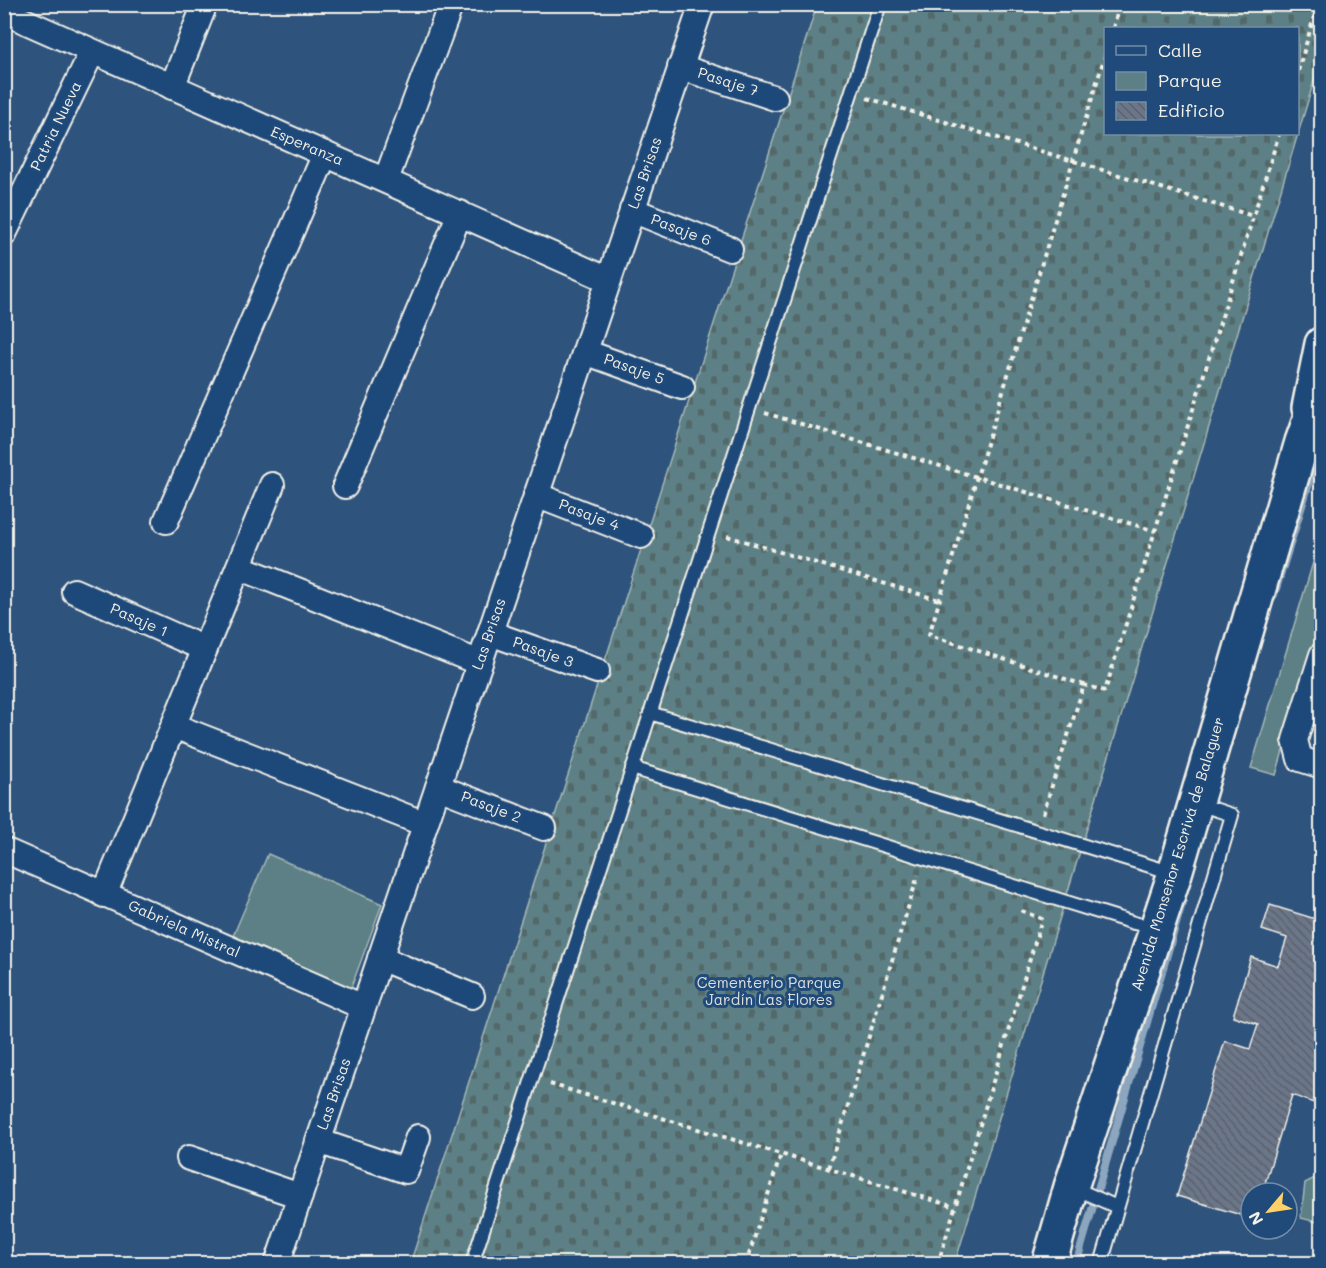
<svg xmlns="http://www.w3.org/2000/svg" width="1326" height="1268" viewBox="0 0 1326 1268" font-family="Mali,sans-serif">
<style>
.green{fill:#5c8085;stroke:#a8b8b6;stroke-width:1.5}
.cemetery{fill:url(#cemetery-stones);stroke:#a8b8b6;stroke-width:1.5;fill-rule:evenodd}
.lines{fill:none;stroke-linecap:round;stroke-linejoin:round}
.stream{stroke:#8ba6be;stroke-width:8}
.building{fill:url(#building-back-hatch);stroke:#f4f1e8;stroke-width:1.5}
.lane-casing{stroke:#f4f1e8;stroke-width:16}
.street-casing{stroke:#f4f1e8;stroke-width:28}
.secondary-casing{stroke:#f4f1e8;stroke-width:38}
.path{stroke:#f4f1e8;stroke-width:4;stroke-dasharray:4.5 4.5;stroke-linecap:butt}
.lane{stroke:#1f4a7a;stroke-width:12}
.street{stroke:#1f4a7a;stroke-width:24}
.secondary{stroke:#1f4a7a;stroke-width:33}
.labels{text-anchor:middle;stroke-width:6;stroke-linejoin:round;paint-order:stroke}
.street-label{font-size:15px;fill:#f4f1e8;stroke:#1f4a7a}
.park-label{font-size:15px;fill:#dde0d9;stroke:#1f4a7a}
</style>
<defs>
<pattern id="cemetery-stones" width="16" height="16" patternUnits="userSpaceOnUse" patternTransform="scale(1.5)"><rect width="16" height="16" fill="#5c8085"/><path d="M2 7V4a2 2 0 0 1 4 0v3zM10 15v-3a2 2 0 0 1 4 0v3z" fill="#536769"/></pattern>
<pattern id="building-back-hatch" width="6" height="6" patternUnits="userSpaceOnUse" patternTransform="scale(1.5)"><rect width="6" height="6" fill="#6b7689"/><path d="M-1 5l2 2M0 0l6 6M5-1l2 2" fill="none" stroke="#5c616b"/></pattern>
</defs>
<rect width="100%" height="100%" fill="#2e537d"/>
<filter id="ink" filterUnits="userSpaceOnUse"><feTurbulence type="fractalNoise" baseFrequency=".0167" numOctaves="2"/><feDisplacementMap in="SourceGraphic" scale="12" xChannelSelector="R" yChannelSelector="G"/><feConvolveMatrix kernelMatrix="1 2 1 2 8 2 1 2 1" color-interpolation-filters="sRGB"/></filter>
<g filter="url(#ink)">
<g class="green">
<polygon points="1321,536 1321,620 1276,775 1251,768"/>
<polygon points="268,854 382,904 351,988 233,936"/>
<polygon points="1321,1175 1321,1223 1301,1218 1305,1183"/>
</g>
<path class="cemetery" d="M817,5h504v53l-366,1205 -545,1zM1106,28h192v106h-192z"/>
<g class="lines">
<g class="stream">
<polyline points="1274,595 1322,442"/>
<polyline points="1076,1264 1183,900"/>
</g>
</g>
<polygon class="building" points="1270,905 1322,921 1322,1078 1314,1103 1292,1095 1262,1193 1251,1193 1251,1218 1177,1196 1225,1041 1250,1049 1258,1024 1233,1016 1251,957 1278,966 1287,938 1262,930"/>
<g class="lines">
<g class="lane-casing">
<g id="lane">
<polyline points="650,713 1173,873"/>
<polyline points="632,768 1134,923 1156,928"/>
<polyline points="1072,1187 1117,1207"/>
<polyline points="472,1264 880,4"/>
<polyline points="1101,1264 1232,815 1196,803"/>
</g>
</g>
<g class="street-casing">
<g id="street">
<polyline points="4,12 609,280"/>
<polyline points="680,67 775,98"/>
<polyline points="172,87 205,4"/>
<polyline points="386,180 451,4"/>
<polyline points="632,210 730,249"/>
<polyline points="4,234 92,52"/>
<polyline points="585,352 682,387"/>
<polyline points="345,486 460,213"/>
<polyline points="536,495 641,536"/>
<polyline points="166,521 325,154"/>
<polyline points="239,567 480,663"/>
<polyline points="74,591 205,649"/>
<polyline points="490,633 597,671"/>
<polyline points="1322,655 1295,740 1300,759 1322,766"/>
<polyline points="174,726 425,824"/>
<polyline points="438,787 544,828"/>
<polyline points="4,850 363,1007"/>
<polyline points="104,895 272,485"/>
<polyline points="380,958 472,996"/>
<polyline points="318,1141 406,1171 418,1137"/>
<polyline points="189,1158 300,1196"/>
<polyline points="277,1264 702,4"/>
</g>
</g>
<g class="secondary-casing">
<g id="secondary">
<polyline points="1309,408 1322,344"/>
<polyline points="1049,1264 1071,1187 1175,873 1302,442 1322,386"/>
</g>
</g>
<g class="path">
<polyline points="1113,28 1120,4"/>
<polyline points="1298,71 1318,4"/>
<polyline points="867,98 1253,216"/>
<polyline points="765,413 1155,531"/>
<polyline points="727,536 939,600"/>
<polyline points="1084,685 929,635 1106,52"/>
<polyline points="1043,814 1084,685 1105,691 1279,134"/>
<polyline points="550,1084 955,1207"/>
<polyline points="829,1168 918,875"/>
<polyline points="746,1264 781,1154"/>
<polyline points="938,1264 1042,919 1022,911 1023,907"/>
</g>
<use href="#lane" class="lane"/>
<use href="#street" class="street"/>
<use href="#secondary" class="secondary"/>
</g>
</g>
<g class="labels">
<g class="street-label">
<text transform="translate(728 82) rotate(18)" y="5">Pasaje 7</text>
<text transform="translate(56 126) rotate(-64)" y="5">Patria Nueva</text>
<text transform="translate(307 146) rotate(23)" y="5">Esperanza</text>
<text transform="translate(645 173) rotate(-71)" y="5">Las Brisas</text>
<text transform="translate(681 230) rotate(21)" y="5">Pasaje 6</text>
<text transform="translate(634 369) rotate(20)" y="5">Pasaje 5</text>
<text transform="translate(589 515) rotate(21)" y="5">Pasaje 4</text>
<text transform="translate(139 620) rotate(24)" y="5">Pasaje 1</text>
<text transform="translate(489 634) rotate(-71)" y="5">Las Brisas</text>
<text transform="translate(543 652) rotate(20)" y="5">Pasaje 3</text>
<text transform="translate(491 807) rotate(21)" y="5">Pasaje 2</text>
<text transform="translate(1178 854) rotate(-73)" y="5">Avenida Monseñor Escrivá de Balaguer</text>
<text transform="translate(184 929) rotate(24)" y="5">Gabriela Mistral</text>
<text transform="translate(334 1094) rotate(-71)" y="5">Las Brisas</text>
</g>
<g class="park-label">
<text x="769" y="988">Cementerio Parque<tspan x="769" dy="17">Jardín Las Flores</tspan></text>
</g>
</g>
<rect width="1326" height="1268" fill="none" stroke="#1f4a7a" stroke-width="24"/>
<rect x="12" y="12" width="1302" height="1244" fill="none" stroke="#f4f1e8" stroke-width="2" filter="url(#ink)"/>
<rect x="1104" y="27" width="195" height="108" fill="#1f4a7a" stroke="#748da6" stroke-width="1.5"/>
<rect x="1116" y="46" width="30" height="9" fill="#1f4a7a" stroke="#748da6" stroke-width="1.5"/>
<text x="1158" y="57" font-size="18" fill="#f4f1e8">Calle</text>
<rect x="1116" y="72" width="30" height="18" fill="#5c8085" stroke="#748da6" stroke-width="1.5"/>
<text x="1158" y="87" font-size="18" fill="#f4f1e8">Parque</text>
<rect x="1116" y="102" width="30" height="18" fill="url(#building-back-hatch)" stroke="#748da6" stroke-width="1.5"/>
<text x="1158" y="117" font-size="18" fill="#f4f1e8">Edificio</text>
<g transform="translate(1269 1211) rotate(241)"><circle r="28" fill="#1f4a7a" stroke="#748da6" stroke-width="1.5"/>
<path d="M0-4.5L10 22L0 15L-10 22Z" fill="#ffd166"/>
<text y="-9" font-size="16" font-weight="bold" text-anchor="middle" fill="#f4f1e8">N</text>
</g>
</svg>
